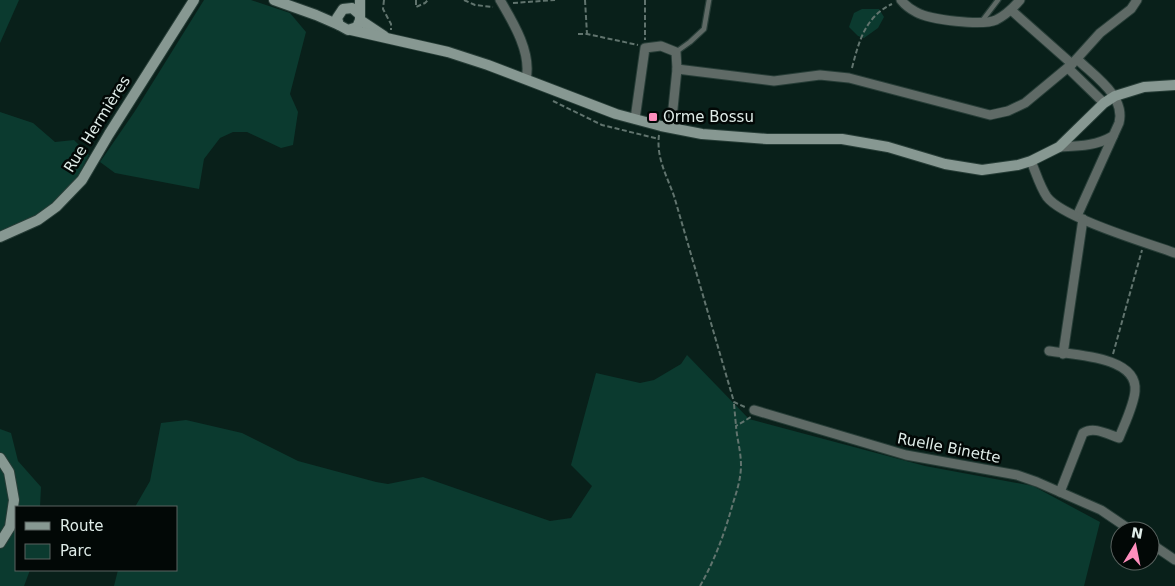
<svg xmlns="http://www.w3.org/2000/svg" width="1175" height="586" viewBox="0 0 1175 586" font-family="'DejaVu Sans',sans-serif">
<style>
.green{fill:#0b3a2f}
.lines{fill:none;stroke-linecap:round;stroke-linejoin:round}
.service-casing{stroke:#273d37;stroke-width:7}
.minor-casing{stroke:#273d37;stroke-width:11}
.secondary-casing{stroke:#273d37;stroke-width:12}
.path{stroke:#61746e;stroke-width:2;stroke-dasharray:5 2.5;stroke-linecap:butt}
.service{stroke:#5f6a66;stroke-width:4.5}
.minor{stroke:#5f6a66;stroke-width:9}
.secondary{stroke:#879892;stroke-width:10}
.poi-dot{fill:#fe8ebd;stroke:#020806;stroke-width:2}
.labels{text-anchor:middle;stroke-width:5;stroke-linejoin:round;paint-order:stroke}
.poi-label{font-size:15px;fill:#dfece8;stroke:#020806;text-anchor:start}
.street-label{font-size:15px;fill:#dfece8;stroke:#020806}
</style>
<rect width="100%" height="100%" fill="#09201a"/>
<g class="green">
<polygon points="0,0 19,0 0,43"/>
<polygon points="204,0 251,0 290,13 306,32 290,94 298,112 293,145 281,148 247,132 233,132 220,138 204,159 199,189 115,173 100,162 135,111"/>
<polygon points="862,9 879,9 884,17 878,28 864,38 858,36 849,27 854,13"/>
<path d="M0,112l33,11 22,19 19,-2 15,15c-5,9 -9,19 -15,28 -16,25 -48,37 -74,49z"/>
<polygon points="687,355 749,419 925,466 1033,486 1100,522 1084,586 114,586 118,570 176,570 176,507 135,507 150,481 161,423 186,420 242,433 298,461 376,482 388,484 423,477 550,521 571,518 592,486 571,465 596,373 640,383 654,380 681,364"/>
<polygon points="0,429 11,433 18,461 41,487 40,507 16,507 16,570 30,570 24,586 0,586"/>
</g>
<g class="lines">
<g class="service-casing">
<g id="service">
<polyline points="982,21 998,0"/>
<polyline points="676,52 690,42 704,29 709,0"/>
</g>
</g>
<g class="minor-casing">
<g id="minor">
<path d="M500,0c13,22 32,53 26,79"/>
<path d="M901,0c4,5 9,9 15,12 14,8 66,14 80,8 10,-5 18,-13 24,-20"/>
<polyline points="1011,10 1072,64"/>
<path d="M1077,59c17,17 49,37 42,64l-42,93"/>
<polyline points="1068,68 1104,103"/>
<polyline points="677,69 774,81 820,75 849,78 990,115 1008,111 1025,103 1072,64 1100,33 1131,9 1137,0"/>
<polyline points="635,119 645,48 661,46 676,52 677,69 671,128"/>
<path d="M1059,147c20,-1 37,-1 54,-11"/>
<path d="M1031,161c5,12 9,26 16,36 16,21 100,46 128,56"/>
<path d="M1049,351c24,4 89,5 86,40 -1,14 -11,34 -16,47 -12,-4 -25,-12 -36,-5l-23,59"/>
<polyline points="1063,354 1083,219"/>
<polyline points="754,410 906,455 1017,475 1037,482 1101,510 1132,531"/>
<polyline points="1150,543 1175,560"/>
</g>
</g>
<g class="secondary-casing">
<g id="secondary">
<polyline points="274,0 316,15 339,25"/>
<polyline points="359,14 352,8 343,9 337,18 339,25 348,30 357,27 360,20 360,0"/>
<polyline points="360,20 384,36"/>
<polyline points="351,30 448,52 488,65 616,114 661,126 702,134 767,139 842,139 888,147 945,164 982,170 1018,165 1031,161 1059,147 1104,103 1115,96 1144,87 1175,85"/>
<polyline points="0,237 38,220 56,207 82,180 109,134 194,0"/>
<polyline points="0,458 9,472 14,500 10,527 0,543"/>
</g>
</g>
<g class="path">
<polyline points="384,0 383,9 391,24 391,30"/>
<polyline points="416,0 416,7 425,3 428,0"/>
<polyline points="464,0 475,5 493,7"/>
<polyline points="585,0 587,34"/>
<polyline points="645,0 645,40"/>
<polyline points="513,3 555,0"/>
<polyline points="578,34 587,34 638,45"/>
<path d="M852,68c7,-27 13,-51 40,-64"/>
<polyline points="553,101 602,125 659,139"/>
<path d="M659,135c-3,23 8,41 15,61l60,206 13,6"/>
<polyline points="1113,354 1142,250"/>
<polyline points="734,404 736,426"/>
<path d="M700,586c15,-26 25,-54 33,-83 4,-12 8,-25 8,-38 0,-13 -4,-26 -5,-39l15,-9"/>
</g>
<use href="#service" class="service"/>
<use href="#minor" class="minor"/>
<use href="#secondary" class="secondary"/>
</g>
<rect class="poi-dot" x="648" y="112" width="10" height="10" rx="2.5"/>
<g class="labels">
<g class="poi-label">
<text x="663" y="122">Orme Bossu</text>
</g>
<g class="street-label">
<text transform="translate(97 124) rotate(-58)" y="5">Rue Hermières</text>
<text transform="translate(949 448) rotate(11)" y="5">Ruelle Binette</text>
</g>
</g>
<rect x="15" y="506" width="162" height="65" fill="#020806" stroke="#5a6360"/>
<rect x="25" y="522" width="25" height="8" fill="#879892" stroke="#5a6360"/>
<text x="60" y="531" font-size="15" fill="#dfece8">Route</text>
<rect x="25" y="544" width="25" height="15" fill="#0b3a2f" stroke="#5a6360"/>
<text x="60" y="556" font-size="15" fill="#dfece8">Parc</text>
<g transform="translate(1135 546) rotate(10)"><circle r="24" fill="#020806" stroke="#5a6360"/>
<path d="M0-4L9 19L0 12L-9 19Z" fill="#fe8ebd"/>
<text y="-8" font-size="14" font-weight="bold" text-anchor="middle" fill="#dfece8">N</text>
</g>
</svg>
